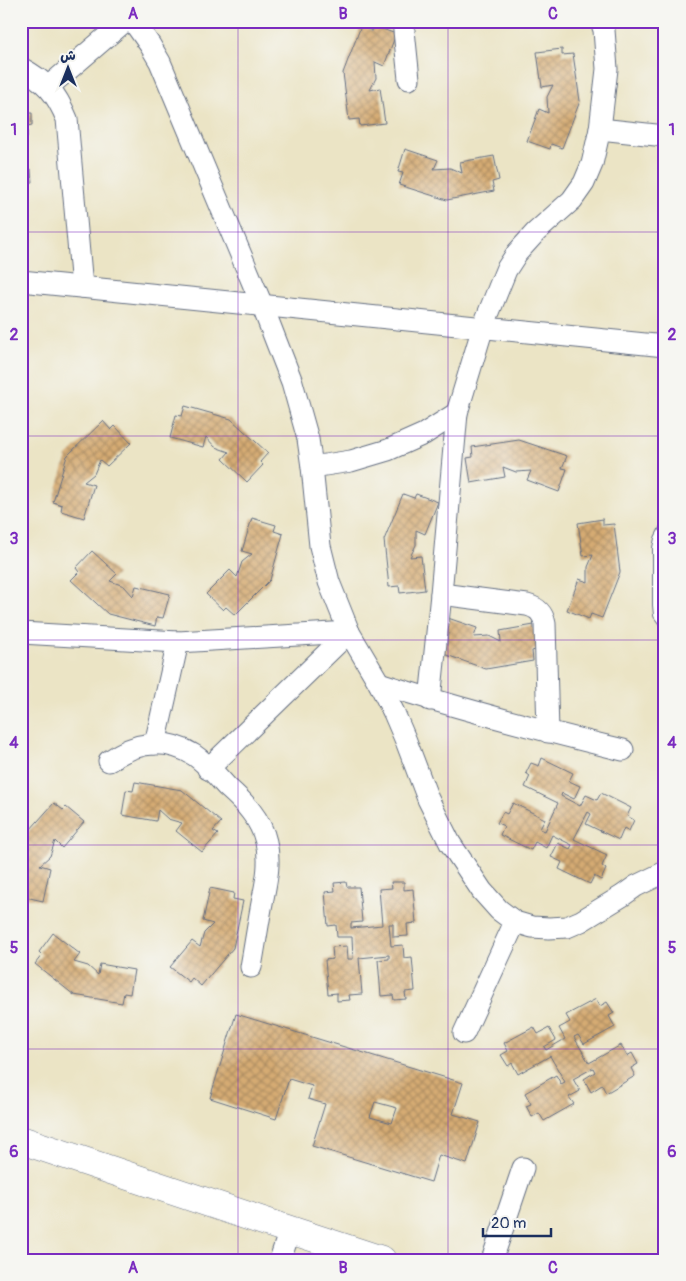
<svg xmlns="http://www.w3.org/2000/svg" width="686" height="1281" viewBox="0 0 686 1281" font-family="Pangolin,'Playpen Sans Arabic',sans-serif">
<style>
.building{fill:url(#building-cross-hatch);fill-rule:evenodd}
.lines{fill:none;stroke-linecap:round;stroke-linejoin:round}
.lane-casing{stroke:#646e82;stroke-width:12}
.street-casing{stroke:#646e82;stroke-width:23}
.secondary-casing{stroke:#646e82;stroke-width:29}
.lane{stroke:#fff;stroke-width:10}
.street{stroke:#fff;stroke-width:21}
.secondary{stroke:#fff;stroke-width:28}
.grid{fill:none;stroke:#7b2cbf;stroke-width:1;stroke-opacity:0.55}
.neatline{fill:none;stroke:#7b2cbf;stroke-width:2}
.grid-label{font-size:16px;text-anchor:middle;font-weight:bold;fill:#7b2cbf}
</style>
<defs>
<pattern id="building-cross-hatch" width="8" height="8" patternUnits="userSpaceOnUse" patternTransform="scale(1.25)"><rect width="8" height="8" fill="#d5ab73"/><path d="M0 0l8 8M0 8l8-8" fill="none" stroke="#ac8c62"/></pattern>
</defs>
<rect width="100%" height="100%" fill="#f6f6f2"/>
<filter id="ink" filterUnits="userSpaceOnUse"><feTurbulence type="fractalNoise" baseFrequency=".02" numOctaves="2"/><feDisplacementMap in="SourceGraphic" scale="10" xChannelSelector="R" yChannelSelector="G"/><feConvolveMatrix kernelMatrix="1 2 1 2 8 2 1 2 1" color-interpolation-filters="sRGB"/></filter>
<filter id="wash" filterUnits="userSpaceOnUse"><feTurbulence type="fractalNoise" baseFrequency=".0096" numOctaves="4" result="noise"/><feDisplacementMap in="SourceGraphic" scale="20" xChannelSelector="R" yChannelSelector="G"/><feGaussianBlur stdDeviation="1.12" result="paint"/><feColorMatrix in="noise" values="0 0 0 0 0 0 0 0 0 0 0 0 0 0 0 0 0 1.4 0 .05"/><feComposite in="paint" operator="in"/></filter>
<g filter="url(#wash)">
<rect width="100%" height="100%" fill="#ebe4c5"/>
<g id="blocks">
<g class="building">
<polygon points="361,26 372,31 374,26 396,34 384,66 375,62 376,78 370,90 380,88 385,123 360,126 359,119 349,120 343,73"/>
<polygon points="562,49 562,55 573,54 580,101 562,148 551,144 550,149 527,141 539,109 548,113 547,97 553,85 542,87 537,52"/>
<polygon points="21,104 23,104 24,113 32,113 32,125 27,126 27,138 21,138"/>
<polygon points="405,149 438,160 434,169 450,168 462,173 460,162 494,156 499,180 492,182 494,191 447,200 399,185 403,173 398,172"/>
<polygon points="21,157 25,157 26,170 31,169 32,182 23,182 24,191 21,191"/>
<polygon points="185,406 231,419 268,453 260,462 263,465 247,482 223,459 229,452 215,447 206,437 203,447 170,438 176,415 182,416"/>
<polygon points="103,421 111,430 115,426 131,443 107,466 100,460 94,474 84,482 94,485 84,518 61,511 62,505 53,502 67,456"/>
<polygon points="519,440 567,456 562,468 567,469 559,492 527,480 531,471 516,472 503,467 505,477 471,483 467,458 473,457 472,447"/>
<polygon points="403,494 414,498 416,494 438,502 425,534 416,530 416,545 410,557 421,556 425,590 400,593 399,586 389,587 384,540"/>
<polygon points="252,518 276,525 274,531 283,534 270,580 235,615 226,607 223,610 206,594 230,570 237,577 242,562 252,554 242,551"/>
<polygon points="603,519 603,525 614,524 620,572 602,618 591,614 589,619 567,610 579,579 588,582 588,567 593,555 583,556 578,523"/>
<polygon points="92,551 117,574 110,581 124,586 133,596 136,586 170,594 163,618 157,617 155,626 108,614 71,580 79,572 76,568"/>
<polygon points="445,617 477,628 474,637 489,636 501,642 500,631 534,625 538,649 532,651 533,661 486,669 438,652"/>
<polygon points="542,758 573,773 569,781 580,786 574,799 562,793 561,796 580,806 586,795 597,800 601,793 631,808 627,816 634,820 629,831 624,828 619,840 586,824 591,814 588,812 574,839 607,855 602,866 606,869 601,880 594,876 590,884 559,869 562,862 551,857 558,843 570,849 572,845 552,835 546,848 535,842 531,850 500,835 504,826 497,823 503,812 507,814 513,803 545,819 540,829 545,831 558,803 525,787 530,776 526,773 531,763 539,766"/>
<polygon points="135,782 182,790 221,822 213,831 218,834 202,852 176,831 182,823 168,819 158,810 156,821 122,815 126,790 133,791"/>
<polygon points="54,803 63,810 66,807 84,822 62,848 55,841 50,856 40,865 50,868 43,901 21,896 21,840"/>
<polygon points="346,882 347,887 359,887 362,922 351,923 351,928 382,925 379,889 392,888 391,882 404,882 404,890 413,889 416,923 407,924 408,936 393,937 393,924 389,924 391,946 403,945 404,958 412,957 415,991 405,992 406,999 394,1000 393,995 381,996 378,960 389,959 389,955 359,958 362,994 349,995 350,1000 337,1001 337,993 328,994 325,960 333,959 332,947 347,946 348,959 353,959 352,937 337,937 336,925 328,926 325,892 335,891 334,883"/>
<polygon points="210,888 234,893 233,899 243,901 233,948 201,986 192,978 189,982 170,967 192,941 200,947 204,933 213,924 203,921"/>
<polygon points="53,933 80,954 74,962 88,966 98,975 100,964 134,970 130,994 124,993 122,1003 74,995 35,964 42,955 39,952"/>
<polygon points="596,999 600,1006 607,1002 614,1013 609,1016 615,1027 584,1044 578,1035 574,1037 589,1063 621,1045 627,1056 632,1053 638,1064 631,1068 635,1076 606,1093 602,1085 591,1092 584,1079 595,1072 593,1068 573,1079 580,1091 569,1097 574,1104 544,1121 539,1113 532,1117 526,1106 531,1104 525,1093 556,1075 561,1084 565,1082 550,1056 518,1074 512,1063 508,1066 501,1055 508,1051 504,1043 534,1027 538,1034 549,1028 556,1040 544,1047 546,1050 565,1039 559,1028 570,1022 566,1015"/>
<path d="M236,1014l227,69 -10,31 27,8 -13,42 -28,-9 -8,27 -119,-36 13,-42 -17,-5 4,-13 -23,-7 -13,40 -66,-21zM375,1102l22,6 -5,15 -22,-6z"/>
</g>
</g>
</g>
<g filter="url(#ink)">
<use href="#blocks" fill-opacity="0" stroke="#646e82" stroke-width="1"/>
<g class="lines">
<g class="lane-casing">
<polyline id="lane" points="665,529 660,539 658,548 658,605 659,615 665,623"/>
</g>
<g class="street-casing">
<g id="street">
<polyline points="133,21 150,45 160,62 262,305 292,382 308,439 312,467 320,546 329,582 349,632 379,683 394,713 406,741 428,799 450,843 482,891 499,910 515,922 532,927 549,928 567,927 581,921 622,896 636,886 665,872"/>
<polyline points="403,21 409,79"/>
<path d="M21,68c26,14 35,25 46,51l15,168"/>
<polyline points="48,87 125,21"/>
<polyline points="600,129 665,136"/>
<polyline points="21,281 665,346"/>
<polyline points="312,467 351,461 388,450 424,434 457,413"/>
<path d="M441,594l86,11c11,3 16,8 18,19l3,108"/>
<polyline points="21,633 178,642 349,632"/>
<path d="M379,683c80,26 162,47 244,67"/>
<polyline points="430,700 441,594 457,413 483,327 506,270 517,253 536,232 572,200 584,183 592,164 600,129 607,69 604,30 601,21"/>
<polyline points="155,744 178,642"/>
<path d="M109,761c26,-19 56,-24 85,-6 12,8 23,21 33,32 17,15 34,32 39,55 5,21 0,41 -4,61 -4,21 -7,42 -11,64"/>
<polyline points="208,769 349,632"/>
<polyline points="464,1033 515,922"/>
<polyline points="280,1260 290,1230"/>
<polyline points="492,1260 523,1168"/>
</g>
</g>
<g class="secondary-casing">
<polyline id="secondary" points="21,1140 290,1230 382,1260"/>
</g>
<use href="#lane" class="lane"/>
<use href="#street" class="street"/>
<use href="#secondary" class="secondary"/>
</g>
</g>
<path class="grid" d="M238,21v1239M448,21v1239M21,232h644M21,436h644M21,640h644M21,845h644M21,1049h644"/>
<rect width="686" height="1281" fill="none" stroke="#f6f6f2" stroke-width="55"/>
<g transform="translate(68 68)" stroke="#f6f6f2" stroke-width="4" paint-order="stroke">
<path d="M0-4L9 19L0 12L-9 19Z" fill="#1b2f5e"/>
<text y="-8" font-size="14" font-weight="bold" text-anchor="middle" fill="#1b2f5e">ش</text>
</g>
<path d="M483 1228v8h68v-8" fill="none" stroke="#1b2f5e" stroke-width="2.5"/>
<text x="491" y="1228" font-size="15" fill="#1b2f5e" stroke="#f6f6f2" stroke-width="4" paint-order="stroke">20 m</text>
<rect x="28" y="28" width="630" height="1226" class="neatline"/>
<g class="grid-label">
<text x="133" y="19">A</text>
<text x="343" y="19">B</text>
<text x="553" y="19">C</text>
<text x="14" y="135">1</text>
<text x="672" y="135">1</text>
<text x="14" y="340">2</text>
<text x="672" y="340">2</text>
<text x="14" y="544">3</text>
<text x="672" y="544">3</text>
<text x="14" y="748">4</text>
<text x="672" y="748">4</text>
<text x="14" y="953">5</text>
<text x="672" y="953">5</text>
<text x="14" y="1157">6</text>
<text x="672" y="1157">6</text>
<text x="133" y="1273">A</text>
<text x="343" y="1273">B</text>
<text x="553" y="1273">C</text>
</g>
</svg>
